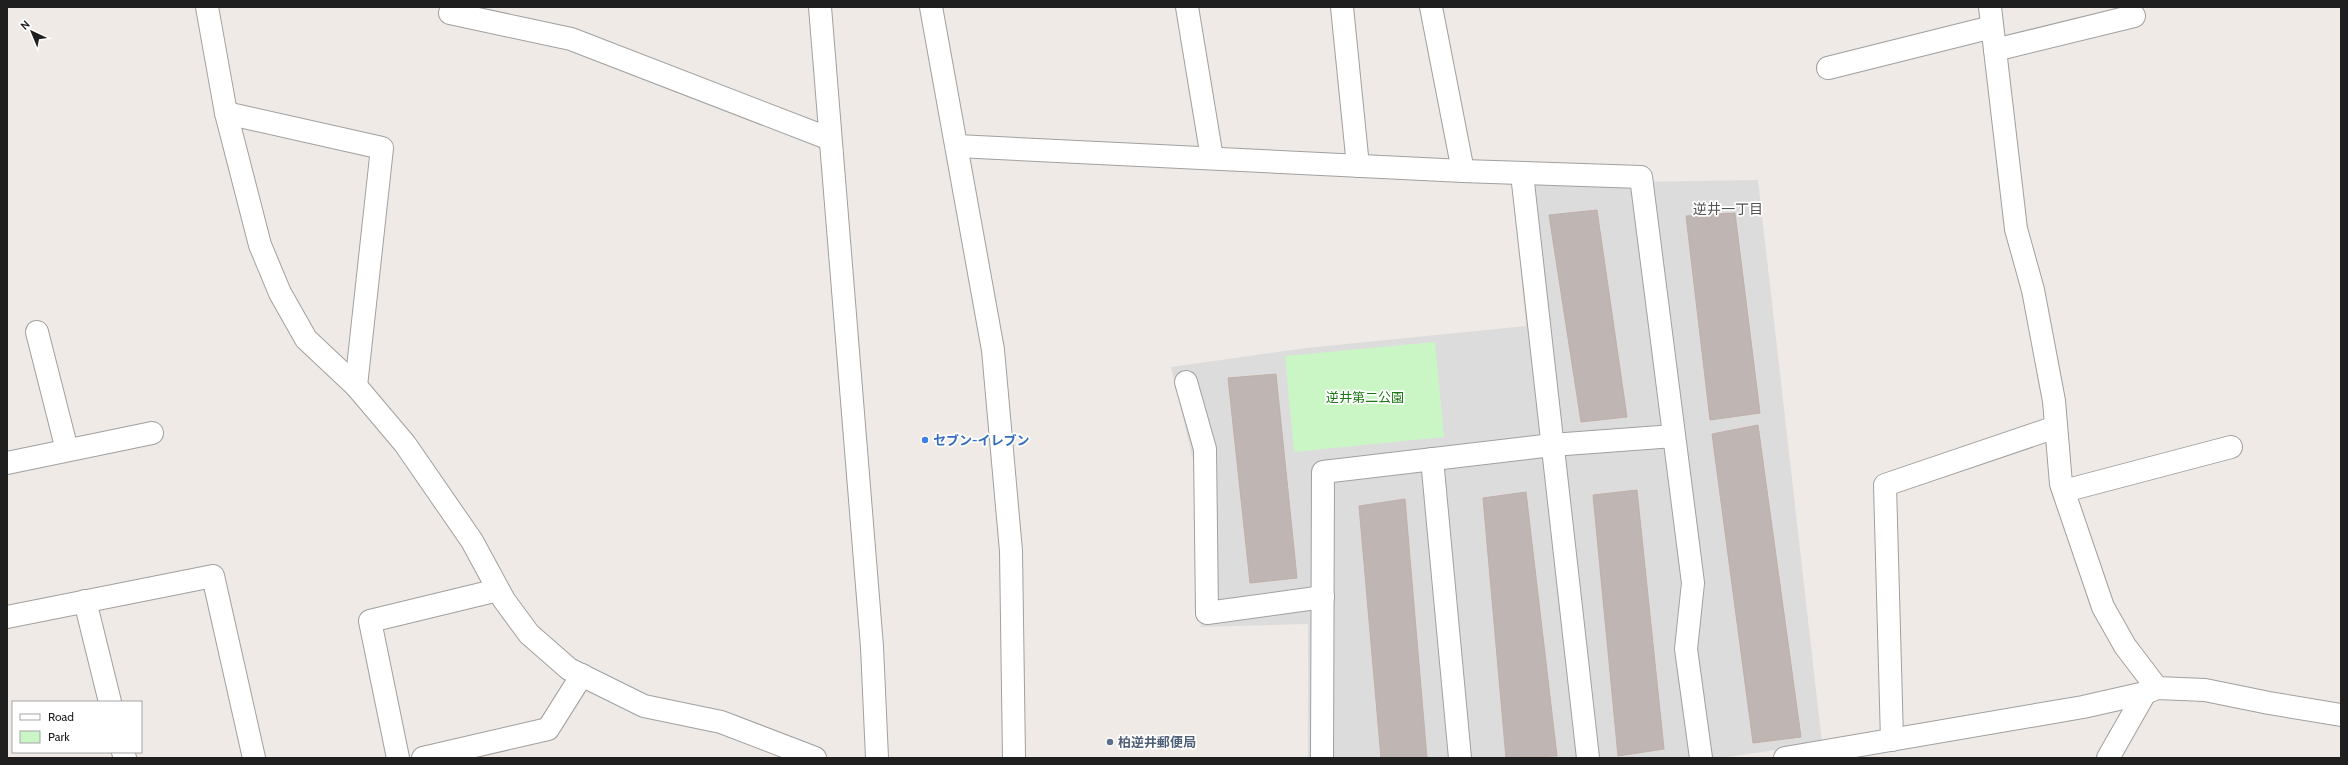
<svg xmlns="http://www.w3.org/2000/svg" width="2348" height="765" viewBox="0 0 2348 765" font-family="Cabin,'Noto Sans JP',sans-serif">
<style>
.residential{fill:#dddcdc}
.park{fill:#caf6c5}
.building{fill:#bfb5b2;stroke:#c0afa9}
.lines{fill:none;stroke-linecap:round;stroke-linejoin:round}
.minor-casing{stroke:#a0a0a0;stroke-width:24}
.minor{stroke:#fff;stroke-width:22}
.shop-dot{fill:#3f7fe0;stroke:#fff;stroke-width:1.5}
.service-dot{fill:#5c6f8a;stroke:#fff;stroke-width:1.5}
.labels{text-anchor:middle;stroke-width:3.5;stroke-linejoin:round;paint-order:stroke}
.park-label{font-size:13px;fill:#1b7713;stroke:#fff}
.shop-label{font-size:13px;font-weight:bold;fill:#366cbe;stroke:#fff;text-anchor:start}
.service-label{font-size:13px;font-weight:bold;fill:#4e5e75;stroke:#fff;text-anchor:start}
.neighbourhood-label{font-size:14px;fill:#525252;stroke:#fff}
</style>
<rect width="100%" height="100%" fill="#efeae5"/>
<polygon class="residential" points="1758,180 1822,743 1721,758 1308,758 1308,624 1201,627 1193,460 1171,367 1306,348 1526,326 1513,184"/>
<polygon class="park" points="1435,342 1444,437 1294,452 1285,356"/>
<g class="building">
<polygon points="1597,210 1627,417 1581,422 1549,215"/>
<polygon points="1735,213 1760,413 1710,420 1686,216"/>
<polygon points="1276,374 1297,578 1250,583 1228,378"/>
<polygon points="1758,425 1801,737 1753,743 1712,434"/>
<polygon points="1637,490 1664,749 1618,756 1593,495"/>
<polygon points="1526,492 1557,756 1506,758 1483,498"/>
<polygon points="1405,499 1427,758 1381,758 1359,506"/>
</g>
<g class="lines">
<g class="minor-casing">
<g id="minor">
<polyline points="207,7 226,113 260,245 280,293 306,339 356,386 405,444 472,541 504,600 529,634 569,669 644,706 721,722 815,758"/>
<polyline points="820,7 872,647 877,758"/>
<polyline points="931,7 993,350 1011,551 1014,758"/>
<polyline points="1187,7 1212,158"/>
<polyline points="1342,7 1358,166"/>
<polyline points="1431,7 1463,171"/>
<polyline points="1990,7 2016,229 2033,290 2054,401 2061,484 2103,607 2125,646 2157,688"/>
<polyline points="450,13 571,39 830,139"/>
<polyline points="1995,50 2134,16"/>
<polyline points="1828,68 1992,27"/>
<polyline points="226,113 382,148 356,386"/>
<polyline points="957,146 1463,171 1641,177 1693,583 1686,649 1701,758"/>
<polyline points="1522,174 1588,758"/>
<polyline points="37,332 67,450"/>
<polyline points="1186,382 1205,449 1207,613 1323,597"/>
<polyline points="1432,459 1460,758"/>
<polyline points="7,463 152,433"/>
<polyline points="2064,491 2231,447"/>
<polyline points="85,601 110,702"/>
<polyline points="7,617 213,576 254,758"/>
<polyline points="1892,740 1885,485 2056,427"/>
<polyline points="123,752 125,758"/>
<polyline points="398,758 370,621 498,590"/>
<polyline points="423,758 548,729 582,675"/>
<polyline points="1322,758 1323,472 1552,445 1674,436"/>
<polyline points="1785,758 2083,707 2145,693 2157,688 2205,690 2269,703 2341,715"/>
<polyline points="2108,758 2145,693"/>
</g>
</g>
<use href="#minor" class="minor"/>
</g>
<circle class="shop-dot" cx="925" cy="440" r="4"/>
<circle class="service-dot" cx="1110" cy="742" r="4"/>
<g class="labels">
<g class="park-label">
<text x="1365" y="402">逆井第二公園</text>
</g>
<g class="shop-label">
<text x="933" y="445">セブン-イレブン</text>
</g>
<g class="service-label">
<text x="1118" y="747">柏逆井郵便局</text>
</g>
<g class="neighbourhood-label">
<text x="1728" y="214">逆井一丁目</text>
</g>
</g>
<rect width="2348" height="765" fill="none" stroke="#1f1f1f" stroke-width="16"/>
<rect x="12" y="701" width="130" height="52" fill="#ffffff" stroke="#a5a5a5"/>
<rect x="20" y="714" width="20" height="6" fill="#ffffff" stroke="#a5a5a5"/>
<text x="48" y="721" font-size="12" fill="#1f1f1f">Road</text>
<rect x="20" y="731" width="20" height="12" fill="#caf6c5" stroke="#a5a5a5"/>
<text x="48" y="741" font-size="12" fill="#1f1f1f">Park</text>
<g transform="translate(32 32) rotate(316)" stroke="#ffffff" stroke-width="3" paint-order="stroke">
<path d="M0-3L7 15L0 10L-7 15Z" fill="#1f1f1f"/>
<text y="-6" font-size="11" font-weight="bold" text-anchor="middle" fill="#1f1f1f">N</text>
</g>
</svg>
